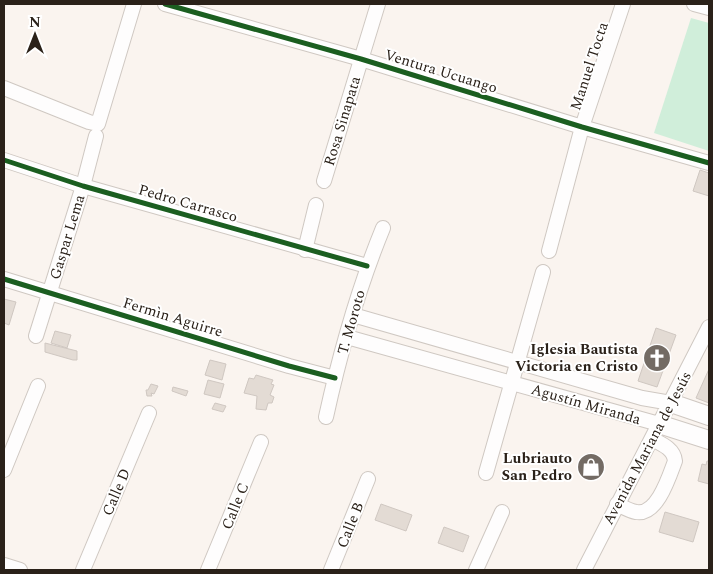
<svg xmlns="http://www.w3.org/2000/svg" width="713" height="574" viewBox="0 0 713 574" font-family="Spectral,serif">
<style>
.green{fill:#d0eeda}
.building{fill:#e3dbd4;stroke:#cfc7c1}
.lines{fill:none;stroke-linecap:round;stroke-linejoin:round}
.minor-casing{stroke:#cfc8c2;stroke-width:16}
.major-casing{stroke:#cfc8c2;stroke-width:20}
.minor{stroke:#fefdfd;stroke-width:14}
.major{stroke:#fefdfd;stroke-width:18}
.cycleway-casing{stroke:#fff;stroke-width:8}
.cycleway{stroke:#1b5e20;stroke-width:5}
.labels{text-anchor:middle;stroke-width:4;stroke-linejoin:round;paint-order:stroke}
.street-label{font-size:15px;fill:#2a2119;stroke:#fff}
.poi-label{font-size:15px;font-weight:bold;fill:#2a2119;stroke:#fff;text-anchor:end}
</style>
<rect width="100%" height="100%" fill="#faf4ef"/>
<polygon class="green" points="691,18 709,23 709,151 654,133"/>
<g class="building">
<polygon points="700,170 709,173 709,196 693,191"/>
<polygon points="4,299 16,302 9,325 4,323"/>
<polygon points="656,328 676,335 657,387 638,381"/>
<polygon points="55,331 71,335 67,348 51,343"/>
<polygon points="45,343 77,351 77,360 73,360 45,352"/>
<polygon points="210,360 226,364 222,380 205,375"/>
<polygon points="709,369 709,403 696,398"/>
<polygon points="256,375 273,380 271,384 274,385 270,395 274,397 272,403 268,403 266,410 256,409 257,396 244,393 249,378 254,379"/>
<polygon points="208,380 224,384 220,398 204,394"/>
<polygon points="151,384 158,386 154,394 151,393 152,396 147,396 146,390 148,390"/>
<polygon points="173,387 188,391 186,396 172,391"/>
<polygon points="215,403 226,406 223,412 212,409"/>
<polygon points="584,457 602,463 598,477 579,472"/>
<polygon points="707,461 709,461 709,484 698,481 702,464 706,465"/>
<polygon points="381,504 412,515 406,531 375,520"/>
<polygon points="665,512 699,522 693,542 659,532"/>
<polygon points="444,527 469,536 463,552 438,543"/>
</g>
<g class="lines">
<g class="minor-casing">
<g id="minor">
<polyline points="165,4 361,59 582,127 709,163"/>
<polyline points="694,4 709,8"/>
<polyline points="4,88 89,122 98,124 134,4"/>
<polyline points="4,160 83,186 367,266"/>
<polyline points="324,181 378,4"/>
<polyline points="305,250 316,205"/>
<polyline points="549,251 582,127 623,4"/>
<polyline points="4,279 289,366 335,378"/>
<polyline points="353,315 642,398 671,403"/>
<polyline points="36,336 83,186 96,136"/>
<polyline points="347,337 659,424"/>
<path d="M326,417c14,-64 32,-128 57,-189"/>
<polyline points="4,470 38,386"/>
<polyline points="486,473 543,272"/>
<path d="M617,504c6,3 13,7 19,8 21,4 33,-35 39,-51 -1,-12 -13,-17 -23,-22"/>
<polyline points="4,565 20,570"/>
<polyline points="83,570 149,413"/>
<polyline points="208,570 261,442"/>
<polyline points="331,570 368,479"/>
<polyline points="476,570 502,512"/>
<polyline points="584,570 709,327"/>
</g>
</g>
<g class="major-casing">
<g id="major">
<polyline points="671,403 709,416"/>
<polyline points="659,424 709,440"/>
</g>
</g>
<use href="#minor" class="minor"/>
<use href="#major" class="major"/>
<g class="cycleway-casing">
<g id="cycleway">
<polyline points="165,4 361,59 582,127 709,163"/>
<polyline points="4,160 83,186 367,266"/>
<polyline points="4,279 289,366 335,378"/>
</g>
</g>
<use href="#cycleway" class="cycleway"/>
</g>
<defs>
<g id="church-disc" transform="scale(1.4375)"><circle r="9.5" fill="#736b64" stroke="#fff"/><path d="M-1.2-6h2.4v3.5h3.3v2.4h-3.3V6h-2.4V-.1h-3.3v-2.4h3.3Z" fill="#fff"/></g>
<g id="shop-disc" transform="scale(1.4375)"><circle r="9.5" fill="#736b64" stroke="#fff"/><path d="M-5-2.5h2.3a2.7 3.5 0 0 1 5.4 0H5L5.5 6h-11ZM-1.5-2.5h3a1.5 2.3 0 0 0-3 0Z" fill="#fff"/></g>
</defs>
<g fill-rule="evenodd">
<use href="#church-disc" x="657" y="358"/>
<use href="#shop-disc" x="591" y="467"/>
</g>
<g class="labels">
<g class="street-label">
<text transform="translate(589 66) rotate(-72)" y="5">Manuel Tocta</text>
<text transform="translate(441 71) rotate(17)" y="5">Ventura Ucuango</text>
<text transform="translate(342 121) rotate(-73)" y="5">Rosa Sinapata</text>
<text transform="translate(188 203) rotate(16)" y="5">Pedro Carrasco</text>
<text transform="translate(67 237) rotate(-73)" y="5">Gaspar Lema</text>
<text transform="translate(173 317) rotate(17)" y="5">Fermìn Aguirre</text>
<text transform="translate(351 322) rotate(-74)" y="5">T. Moroto</text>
<text transform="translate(586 404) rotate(16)" y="5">Agustín Miranda</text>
<text transform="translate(647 448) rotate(-62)" y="5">Avenida Mariana de Jesús</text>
<text transform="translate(116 492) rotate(-67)" y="5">Calle D</text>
<text transform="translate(235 506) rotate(-68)" y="5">Calle C</text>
<text transform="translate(350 525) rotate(-68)" y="5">Calle B</text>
</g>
<g class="poi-label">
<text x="638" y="354">Iglesia Bautista<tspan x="638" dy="17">Victoria en Cristo</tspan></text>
<text x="572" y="463">Lubriauto<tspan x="572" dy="17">San Pedro</tspan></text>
</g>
</g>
<rect width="713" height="574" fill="none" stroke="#2a2119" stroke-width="10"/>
<g transform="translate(35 35)" stroke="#ffffff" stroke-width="4" paint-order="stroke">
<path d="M0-4L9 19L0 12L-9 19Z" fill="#2a2119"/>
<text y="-8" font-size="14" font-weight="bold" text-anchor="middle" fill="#2a2119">N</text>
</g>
</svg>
